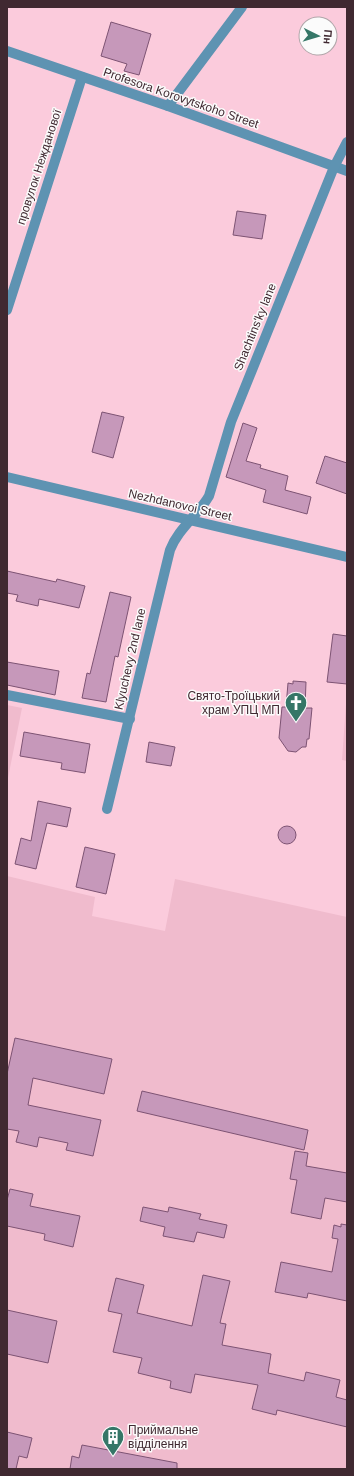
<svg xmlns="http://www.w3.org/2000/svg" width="354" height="1476" viewBox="0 0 354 1476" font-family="Arial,sans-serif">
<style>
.built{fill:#f0bbcd}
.building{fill:#c698ba;stroke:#7d5373}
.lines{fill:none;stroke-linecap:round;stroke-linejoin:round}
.minor{stroke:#5e93b2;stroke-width:10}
.labels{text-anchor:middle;stroke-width:3;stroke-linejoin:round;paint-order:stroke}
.street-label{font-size:12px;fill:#402931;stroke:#fbfbfb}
.poi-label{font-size:12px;fill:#402931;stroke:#fbfbfb;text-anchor:end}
</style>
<rect width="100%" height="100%" fill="#fbcbdc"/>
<g class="built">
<polygon points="347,690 347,761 342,760"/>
<polygon points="7,705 22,708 7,783"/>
<polygon points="7,876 95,897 92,916 165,931 175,879 347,917 347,1469 7,1469"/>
</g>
<g class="building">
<polygon points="111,22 151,34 139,75 124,71 127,64 101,56"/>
<polygon points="237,211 266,215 262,239 233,235"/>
<polygon points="102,412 124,417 113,458 92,452"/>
<polygon points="243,423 257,428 246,461 261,465 260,468 288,476 285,490 311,497 307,514 263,502 266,490 226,477"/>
<polygon points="325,456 347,463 347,494 316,483"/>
<polygon points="7,571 56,582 57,579 85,586 79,608 39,599 38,606 16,601 18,595 7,593"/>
<polygon points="110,592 131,597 118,657 115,656 106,702 82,698 87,673 90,674"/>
<polygon points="333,634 347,636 347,684 327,682"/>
<polygon points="7,662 59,671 55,695 7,685"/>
<polygon points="293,681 306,682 305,708 312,708 309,739 307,739 306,747 302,747 296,752 288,751 279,738 282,707 286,707 288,683 293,684"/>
<polygon points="24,732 90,744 85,773 61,769 62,763 20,756"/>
<polygon points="149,742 175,747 171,766 146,762"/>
<polygon points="38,801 71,808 67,827 47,823 36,869 15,864 21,838 31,841"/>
<circle cx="287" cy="835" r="9"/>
<polygon points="85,847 115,854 106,894 76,887"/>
<polygon points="15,1038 112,1059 104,1094 33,1078 28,1105 101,1120 93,1156 66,1150 68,1143 39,1137 37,1147 16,1142 19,1131 7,1129 7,1074"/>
<polygon points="142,1091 308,1130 304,1150 137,1111"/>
<polygon points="295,1151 308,1153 306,1166 347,1173 347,1202 325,1198 321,1219 291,1213 297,1180 290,1179"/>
<polygon points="10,1189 33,1194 30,1206 80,1216 73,1247 44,1240 45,1234 7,1226 7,1200"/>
<polygon points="143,1207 168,1212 169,1207 201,1214 199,1219 227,1225 224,1238 197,1232 194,1242 163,1236 165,1227 140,1221"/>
<polygon points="341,1224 347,1225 347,1301 308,1293 307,1298 275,1292 281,1262 332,1272 338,1239 332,1238 334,1225 341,1227"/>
<polygon points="203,1275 230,1281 220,1323 226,1324 222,1345 271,1354 268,1373 304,1381 306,1372 340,1380 336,1397 347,1400 347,1427 277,1410 276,1415 252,1409 258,1385 195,1374 191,1393 170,1388 171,1381 138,1373 142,1358 113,1352 122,1314 108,1311 116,1278 144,1285 137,1313 192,1326"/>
<polygon points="7,1310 57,1321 48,1363 7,1354"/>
<polygon points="7,1432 32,1438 27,1458 19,1456 16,1469 7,1469"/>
<polygon points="82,1445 177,1463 177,1469 70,1469 72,1456 79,1458"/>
</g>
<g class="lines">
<g class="minor">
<polyline points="7,51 168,106 347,171"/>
<polyline points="168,106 242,7"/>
<polyline points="7,310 82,77"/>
<polyline points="7,477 347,557"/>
<polyline points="7,695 130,719"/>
<path d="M107,809l63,-259c8,-21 28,-35 39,-54l22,-74 103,-255 13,-25"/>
</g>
</g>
<defs>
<g id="church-pin" transform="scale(1.15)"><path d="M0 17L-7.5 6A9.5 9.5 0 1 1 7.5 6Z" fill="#357667" stroke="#fbfbfb"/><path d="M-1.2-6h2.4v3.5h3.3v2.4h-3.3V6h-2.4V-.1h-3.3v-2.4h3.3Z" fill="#fff"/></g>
<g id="building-pin" transform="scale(1.15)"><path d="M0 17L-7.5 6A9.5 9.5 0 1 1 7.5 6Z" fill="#357667" stroke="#fbfbfb"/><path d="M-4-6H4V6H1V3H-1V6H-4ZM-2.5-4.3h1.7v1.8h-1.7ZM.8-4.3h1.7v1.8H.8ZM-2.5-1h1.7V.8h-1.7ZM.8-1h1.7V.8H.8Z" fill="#fff"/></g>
</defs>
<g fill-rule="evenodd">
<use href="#church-pin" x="296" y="703"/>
<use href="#building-pin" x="113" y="1437"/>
</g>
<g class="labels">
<g class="street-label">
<text transform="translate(181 98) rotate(19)" y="4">Profesora Korovytskoho Street</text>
<text transform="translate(39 167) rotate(-72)" y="4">провулок Нежданової</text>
<text transform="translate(255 327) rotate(-68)" y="4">Shachtins'ky lane</text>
<text transform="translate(180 505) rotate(13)" y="4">Nezhdanovoi Street</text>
<text transform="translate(130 659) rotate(-77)" y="4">Klyuchevy 2nd lane</text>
</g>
<g class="poi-label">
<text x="280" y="700">Свято-Троїцький<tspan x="280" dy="14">храм УПЦ МП</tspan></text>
<text x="128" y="1434" text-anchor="start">Приймальне<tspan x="128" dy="14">відділення</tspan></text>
</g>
</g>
<rect width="354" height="1476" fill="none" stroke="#402931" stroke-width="16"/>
<g transform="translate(318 36) rotate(95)"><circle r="19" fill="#fbfbfb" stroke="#b0a7aa"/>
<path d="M0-3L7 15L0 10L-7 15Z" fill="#357667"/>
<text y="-6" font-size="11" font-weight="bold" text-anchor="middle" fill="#402931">Пн</text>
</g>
</svg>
